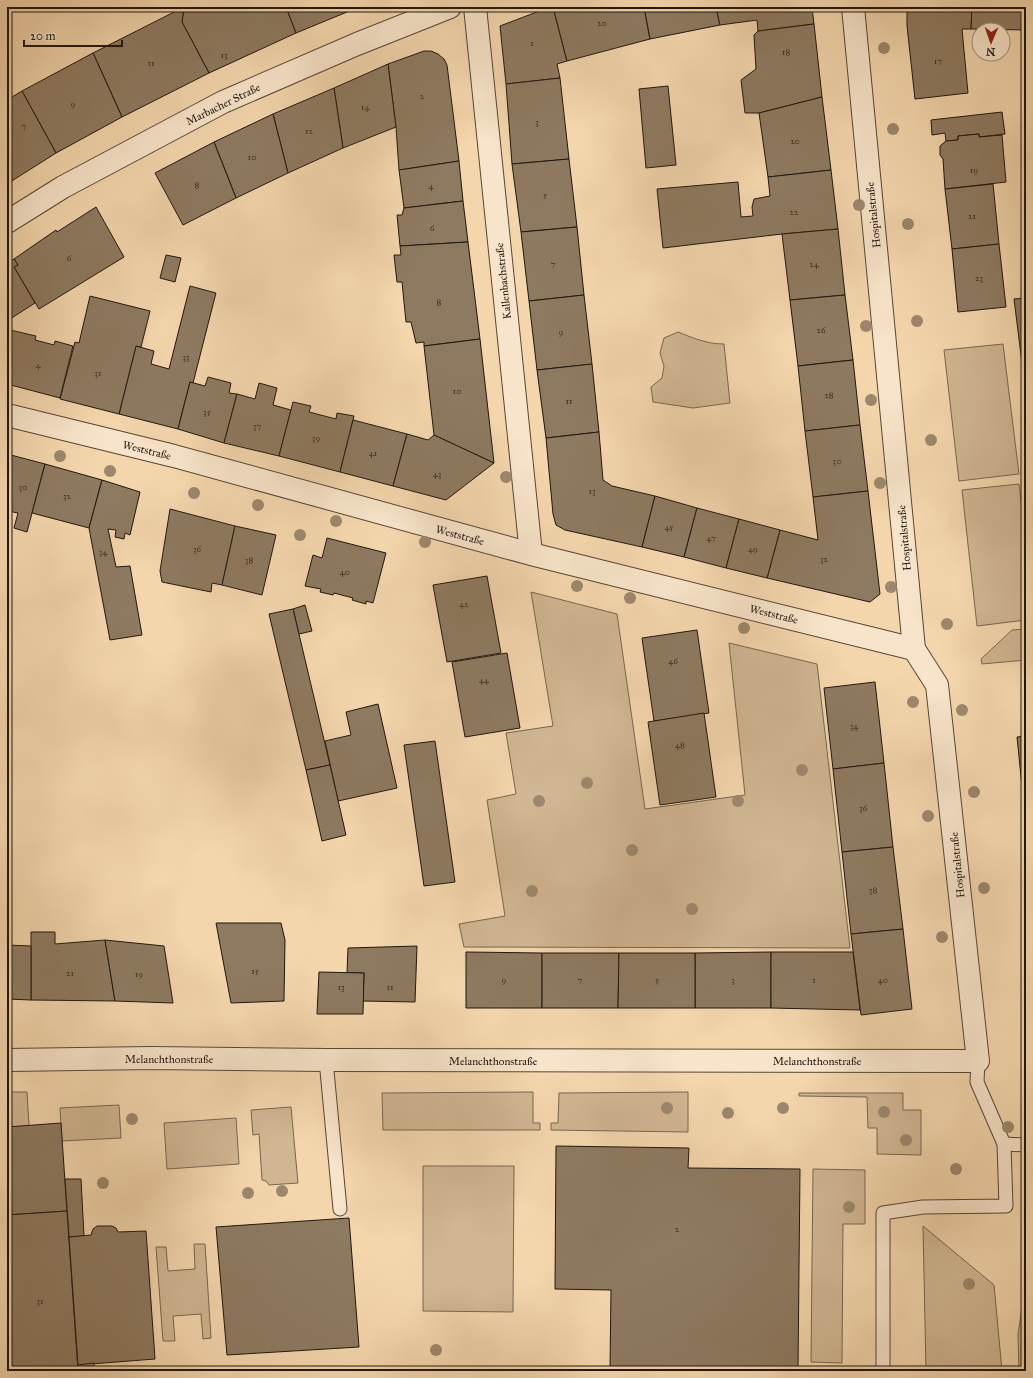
<svg xmlns="http://www.w3.org/2000/svg" width="1033" height="1378" viewBox="0 0 1033 1378" font-family="'IM FELL Great Primer',serif">
<style>
.green{fill:#d0b692;stroke:#786650}
.building{fill:#8e7a61;stroke:#20170e}
.lines{fill:none;stroke-linecap:round;stroke-linejoin:round}
.service-casing{stroke:#554736;stroke-width:15}
.minor-casing{stroke:#554736;stroke-width:24}
.service{stroke:#f8e4ca;stroke-width:13}
.minor{stroke:#f8e4ca;stroke-width:22}
.tree{fill:#9d876c}
.labels{text-anchor:middle;stroke-width:4;stroke-linejoin:round;paint-order:stroke}
.number-label{font-size:9px;fill:#3c3023}
.street-label{font-size:11px;fill:#20170e;stroke:#f8e4ca}
</style>
<rect width="100%" height="100%" fill="#f4d6ad"/>
<filter id="stains"><feTurbulence type="fractalNoise" baseFrequency=".005" numOctaves="4"/><feColorMatrix values="0 0 0 0 .2 0 0 0 0 .09 0 0 0 0 .02 0 0 0 .5 -.17"/></filter>
<radialGradient id="worn" r=".72"><stop offset=".6" stop-color="#630" stop-opacity="0"/><stop offset="1" stop-color="#630" stop-opacity=".3"/></radialGradient>
<g class="green">
<path d="M678,332c15,6 29,12 46,12l6,59 -37,5 -40,-6 -2,-15 11,-9 2,-12 -4,-13 4,-15z"/>
<polygon points="1003,344 1019,474 959,481 944,350"/>
<polygon points="1019,484 1026,545 1026,620 977,626 962,490"/>
<polygon points="531,592 617,614 645,809 745,795 729,643 817,664 850,948 464,947 459,924 505,916 487,800 516,794 506,733 553,726"/>
<polygon points="1026,629 1026,660 982,664 981,659 1012,630"/>
<polygon points="7,1092 27,1092 29,1126 7,1127"/>
<polygon points="533,1092 533,1123 540,1123 540,1130 383,1130 382,1093"/>
<polygon points="688,1092 688,1132 551,1130 551,1123 558,1123 559,1093"/>
<polygon points="799,1093 903,1093 903,1110 921,1110 921,1155 877,1154 877,1128 868,1128 867,1097 799,1096"/>
<polygon points="119,1105 121,1138 62,1141 60,1108"/>
<polygon points="291,1107 298,1183 269,1185 266,1181 262,1180 259,1134 253,1135 251,1110"/>
<polygon points="236,1118 239,1164 167,1169 164,1123"/>
<polygon points="423,1166 514,1166 513,1312 423,1311"/>
<polygon points="813,1169 865,1170 865,1224 843,1224 842,1363 811,1362"/>
<polygon points="923,1226 994,1285 1002,1371 926,1371"/>
<polygon points="194,1244 205,1244 211,1338 203,1339 201,1314 173,1316 175,1341 163,1341 156,1247 166,1247 168,1271 195,1269"/>
<polygon points="1024,1296 1026,1296 1026,1371 1019,1371 1018,1334"/>
</g>
<g class="building">
<polygon points="184,7 286,7 296,33 209,73 182,22"/>
<polygon points="184,7 182,22 209,73 122,117 93,53"/>
<polygon points="286,7 346,7 347,12 296,33"/>
<polygon points="346,7 360,7 347,12"/>
<polygon points="550,7 553,7 567,61 557,64 560,78 506,84 500,26"/>
<polygon points="553,7 644,7 650,39 567,61"/>
<polygon points="644,7 716,7 720,25 650,39"/>
<polygon points="716,7 812,7 814,24 758,31 757,20 720,25"/>
<polygon points="907,7 972,7 971,29 962,29 968,93 915,99 907,26"/>
<polygon points="972,7 1026,7 1026,30 971,29"/>
<polygon points="814,24 822,97 759,113 745,113 741,80 756,69 754,35 758,31"/>
<polygon points="424,51 431,51 438,54 444,59 447,65 459,161 399,170 396,127 388,64"/>
<polygon points="93,53 122,117 56,153 22,91"/>
<polygon points="388,64 396,127 343,148 334,88"/>
<polygon points="560,78 569,159 512,164 506,84"/>
<polygon points="668,86 676,165 646,168 639,89"/>
<polygon points="334,88 343,148 288,173 273,114"/>
<polygon points="22,91 56,153 7,184 7,100"/>
<polygon points="822,97 831,170 768,177 759,113"/>
<polygon points="1002,112 1005,134 979,137 979,134 958,136 958,140 946,141 945,133 932,135 931,120"/>
<polygon points="273,114 288,173 236,198 214,142"/>
<polygon points="979,134 979,137 1002,135 1006,182 945,189 943,159 940,155 940,146 946,141 958,140 958,136"/>
<polygon points="214,142 236,198 183,225 155,173"/>
<polygon points="569,159 577,227 521,232 512,164"/>
<polygon points="459,161 463,201 404,208 399,170"/>
<polygon points="831,170 838,229 782,234 663,248 657,189 738,182 741,217 753,216 752,207 754,199 770,196 768,177"/>
<polygon points="993,184 999,244 952,249 945,189"/>
<polygon points="463,201 468,242 400,246 397,215 402,215 404,208"/>
<polygon points="96,207 124,257 39,309 14,267 18,265 14,259 56,230 57,232"/>
<polygon points="577,227 584,295 529,301 521,232"/>
<polygon points="838,229 845,295 790,300 782,234"/>
<polygon points="468,242 480,339 424,346 424,342 416,343 411,322 406,322 402,282 397,282 394,255 401,255 400,246"/>
<polygon points="999,244 1006,307 958,312 952,249"/>
<polygon points="166,255 181,258 175,282 160,278"/>
<polygon points="14,259 18,265 14,267 35,303 7,321 7,263"/>
<polygon points="190,286 216,293 193,383 190,382 178,429 119,414 136,346 154,351 151,364 169,369"/>
<polygon points="584,295 592,364 537,370 529,301"/>
<polygon points="845,295 853,360 798,366 790,300"/>
<polygon points="90,296 150,311 141,347 136,346 119,414 60,399 75,342 79,343"/>
<polygon points="1026,298 1026,371 1023,371 1014,299"/>
<polygon points="7,325 10,330 36,336 35,340 54,345 55,341 73,346 60,398 7,384"/>
<polygon points="480,339 494,463 434,435 424,346"/>
<polygon points="853,360 860,425 805,431 798,366"/>
<polygon points="592,364 599,432 546,438 537,370"/>
<polygon points="1023,371 1026,371 1026,398"/>
<polygon points="208,377 231,383 229,393 237,394 224,443 178,429 190,382 205,386"/>
<polygon points="259,383 277,388 273,405 291,410 279,456 224,443 237,394 255,399"/>
<polygon points="293,402 311,406 309,412 336,419 337,413 354,416 340,472 279,456"/>
<polygon points="353,420 407,434 393,486 340,472"/>
<polygon points="860,425 868,491 813,497 805,431"/>
<polygon points="599,432 603,480 612,486 655,496 642,547 565,530 556,525 553,514 546,438"/>
<polygon points="407,434 428,440 434,435 494,463 446,500 393,486"/>
<polygon points="7,454 45,464 27,532 14,528 18,513 8,511 7,515"/>
<polygon points="45,464 102,480 89,528 32,513"/>
<polygon points="102,480 140,492 130,535 125,533 124,539 115,537 116,530 108,529 116,567 130,566 142,635 110,640 89,528"/>
<polygon points="868,491 880,594 870,602 767,578 780,530 818,540 813,497"/>
<polygon points="655,496 697,508 684,557 642,547"/>
<polygon points="697,508 739,519 726,568 684,557"/>
<polygon points="170,509 235,526 222,585 212,583 211,592 162,582 160,571"/>
<polygon points="739,519 780,530 767,578 726,568"/>
<polygon points="235,526 276,535 262,595 222,585"/>
<polygon points="327,538 386,553 373,603 366,601 366,604 352,600 353,598 334,593 333,595 320,592 321,589 305,586 313,555 322,558"/>
<polygon points="487,576 501,653 447,662 433,585"/>
<polygon points="305,605 312,631 299,634 293,609"/>
<polygon points="293,609 330,765 306,770 269,614"/>
<polygon points="697,630 709,713 654,721 642,638"/>
<polygon points="507,653 520,728 465,737 452,662"/>
<polygon points="875,682 884,763 833,769 824,688"/>
<polygon points="378,704 397,788 338,801 325,741 351,735 346,712"/>
<polygon points="704,713 716,797 660,805 648,722"/>
<polygon points="1026,736 1026,816 1025,816 1017,737"/>
<polygon points="435,741 455,882 424,886 404,745"/>
<polygon points="884,763 893,847 842,852 833,769"/>
<polygon points="330,765 346,835 322,841 306,770"/>
<polygon points="893,847 903,929 851,934 842,852"/>
<polygon points="216,923 281,923 285,940 284,1001 231,1003"/>
<polygon points="903,929 912,1009 861,1015 851,934"/>
<polygon points="31,932 55,932 55,944 105,940 115,1001 31,1000"/>
<polygon points="105,940 164,946 173,1003 115,1001"/>
<polygon points="7,945 31,946 31,1000 7,999"/>
<polygon points="417,946 415,1002 363,1001 364,973 347,973 348,948"/>
<polygon points="466,952 542,953 542,1008 466,1008"/>
<polygon points="771,952 771,1008 695,1008 695,953"/>
<polygon points="771,952 853,952 860,1010 771,1008"/>
<polygon points="542,953 619,953 618,1008 542,1008"/>
<polygon points="619,953 695,953 695,1008 618,1008"/>
<polygon points="319,972 364,973 363,1014 317,1014"/>
<polygon points="61,1123 67,1211 7,1215 7,1127"/>
<polygon points="556,1146 689,1148 688,1168 800,1169 798,1370 610,1368 611,1290 555,1289"/>
<polygon points="65,1179 81,1179 84,1236 69,1237"/>
<polygon points="67,1211 78,1371 7,1371 7,1215"/>
<polygon points="349,1218 359,1347 227,1355 216,1227"/>
<polygon points="97,1226 112,1226 116,1228 118,1232 146,1231 155,1359 78,1365 69,1237 91,1235 93,1229"/>
<polygon points="94,1363 94,1371 78,1371 78,1365"/>
</g>
<g class="lines">
<g class="service-casing">
<g id="service">
<polyline points="326,1060 340,1209"/>
<polyline points="1004,1144 1026,1145"/>
<polyline points="883,1371 883,1213 923,1207 1006,1206 1004,1144 977,1082 978,1061"/>
</g>
</g>
<g class="minor-casing">
<g id="minor">
<polyline points="475,7 531,554"/>
<polyline points="7,222 63,187 223,102 357,44 450,7"/>
<polyline points="7,415 174,456 531,554 914,649"/>
<polyline points="7,1060 151,1058 326,1060 978,1061 937,685 914,649 853,7"/>
</g>
</g>
<use href="#service" class="service"/>
<use href="#minor" class="minor"/>
</g>
<g class="tree">
<circle cx="884" cy="48" r="6"/>
<circle cx="893" cy="129" r="6"/>
<circle cx="859" cy="205" r="6"/>
<circle cx="908" cy="224" r="6"/>
<circle cx="917" cy="321" r="6"/>
<circle cx="866" cy="326" r="6"/>
<circle cx="871" cy="400" r="6"/>
<circle cx="931" cy="440" r="6"/>
<circle cx="60" cy="456" r="6"/>
<circle cx="110" cy="471" r="6"/>
<circle cx="506" cy="477" r="6"/>
<circle cx="880" cy="483" r="6"/>
<circle cx="194" cy="493" r="6"/>
<circle cx="258" cy="505" r="6"/>
<circle cx="336" cy="521" r="6"/>
<circle cx="300" cy="535" r="6"/>
<circle cx="425" cy="542" r="6"/>
<circle cx="577" cy="586" r="6"/>
<circle cx="891" cy="587" r="6"/>
<circle cx="630" cy="598" r="6"/>
<circle cx="947" cy="624" r="6"/>
<circle cx="744" cy="628" r="6"/>
<circle cx="913" cy="702" r="6"/>
<circle cx="962" cy="710" r="6"/>
<circle cx="802" cy="770" r="6"/>
<circle cx="587" cy="783" r="6"/>
<circle cx="974" cy="792" r="6"/>
<circle cx="539" cy="801" r="6"/>
<circle cx="738" cy="801" r="6"/>
<circle cx="928" cy="816" r="6"/>
<circle cx="632" cy="850" r="6"/>
<circle cx="984" cy="888" r="6"/>
<circle cx="532" cy="891" r="6"/>
<circle cx="692" cy="909" r="6"/>
<circle cx="942" cy="937" r="6"/>
<circle cx="667" cy="1108" r="6"/>
<circle cx="783" cy="1108" r="6"/>
<circle cx="884" cy="1112" r="6"/>
<circle cx="728" cy="1113" r="6"/>
<circle cx="132" cy="1119" r="6"/>
<circle cx="1008" cy="1127" r="6"/>
<circle cx="906" cy="1140" r="6"/>
<circle cx="956" cy="1169" r="6"/>
<circle cx="103" cy="1183" r="6"/>
<circle cx="282" cy="1191" r="6"/>
<circle cx="248" cy="1193" r="6"/>
<circle cx="849" cy="1207" r="6"/>
<circle cx="969" cy="1284" r="6"/>
<circle cx="436" cy="1350" r="6"/>
</g>
<g class="labels">
<g class="number-label">
<text x="602" y="26">20</text>
<text x="532" y="46">1</text>
<text x="786" y="55">18</text>
<text x="224" y="58">13</text>
<text x="938" y="64">17</text>
<text x="151" y="66">11</text>
<text x="422" y="99">2</text>
<text x="73" y="107">9</text>
<text x="365" y="110">14</text>
<text x="537" y="125">3</text>
<text x="24" y="129">7</text>
<text x="309" y="134">12</text>
<text x="795" y="144">20</text>
<text x="252" y="160">10</text>
<text x="974" y="173">19</text>
<text x="197" y="188">8</text>
<text x="431" y="189">4</text>
<text x="545" y="198">5</text>
<text x="794" y="215">22</text>
<text x="972" y="219">21</text>
<text x="432" y="231">6</text>
<text x="69" y="261">6</text>
<text x="553" y="267">7</text>
<text x="814" y="267">24</text>
<text x="979" y="281">23</text>
<text x="439" y="305">8</text>
<text x="821" y="333">26</text>
<text x="561" y="335">9</text>
<text x="186" y="360">33</text>
<text x="38" y="368">4</text>
<text x="98" y="376">31</text>
<text x="457" y="394">10</text>
<text x="829" y="398">28</text>
<text x="569" y="404">11</text>
<text x="207" y="415">35</text>
<text x="257" y="429">37</text>
<text x="316" y="441">39</text>
<text x="373" y="456">41</text>
<text x="837" y="464">30</text>
<text x="437" y="477">43</text>
<text x="23" y="490">30</text>
<text x="592" y="494">13</text>
<text x="67" y="499">32</text>
<text x="669" y="530">45</text>
<text x="711" y="541">47</text>
<text x="197" y="552">36</text>
<text x="753" y="552">49</text>
<text x="103" y="555">34</text>
<text x="824" y="562">32</text>
<text x="249" y="563">38</text>
<text x="345" y="575">40</text>
<text x="464" y="607">42</text>
<text x="673" y="664">46</text>
<text x="484" y="683">44</text>
<text x="854" y="729">34</text>
<text x="680" y="748">48</text>
<text x="863" y="811">36</text>
<text x="873" y="893">38</text>
<text x="255" y="974">15</text>
<text x="70" y="976">21</text>
<text x="139" y="977">19</text>
<text x="504" y="983">9</text>
<text x="580" y="983">7</text>
<text x="657" y="983">5</text>
<text x="733" y="983">3</text>
<text x="814" y="983">1</text>
<text x="883" y="983">40</text>
<text x="341" y="990">13</text>
<text x="390" y="990">11</text>
<text x="677" y="1232">2</text>
<text x="40" y="1304">31</text>
</g>
<g class="street-label">
<text transform="translate(223 104) rotate(-26)" y="4">Marbacher Straße</text>
<text transform="translate(873 215) rotate(-96)" y="4">Hospitalstraße</text>
<text transform="translate(503 281) rotate(-96)" y="4">Kallenbachstraße</text>
<text transform="translate(147 450) rotate(14)" y="4">Weststraße</text>
<text transform="translate(460 535) rotate(15)" y="4">Weststraße</text>
<text transform="translate(904 538) rotate(-95)" y="4">Hospitalstraße</text>
<text transform="translate(774 614) rotate(14)" y="4">Weststraße</text>
<text transform="translate(957 865) rotate(-96)" y="4">Hospitalstraße</text>
<text x="169" y="1063">Melanchthonstraße</text>
<text x="493" y="1065">Melanchthonstraße</text>
<text x="817" y="1065">Melanchthonstraße</text>
</g>
</g>
<rect width="1033" height="1378" fill="none" stroke="#f4d6ad" stroke-width="24"/>
<rect x="8" y="8" width="1017" height="1362" fill="none" stroke="#20170e" stroke-width="2"/>
<rect x="12" y="12" width="1009" height="1354" fill="none" stroke="#20170e"/>
<g transform="translate(991 42) rotate(182)"><circle r="19" fill="#f8e4ca" stroke="#a2927f"/>
<path d="M0-3L7 15L0 10L-7 15Z" fill="#8f2418"/>
<text y="-6" font-size="11" font-weight="bold" text-anchor="middle" fill="#20170e">N</text>
</g>
<path d="M24 40v6h98v-6" fill="none" stroke="#20170e" stroke-width="2"/>
<text x="30" y="40" font-size="12" fill="#20170e" stroke="#f8e4ca" stroke-width="3" paint-order="stroke">20 m</text>
<rect width="100%" height="100%" filter="url(#stains)"/>
<rect width="100%" height="100%" fill="url(#worn)"/>
</svg>
